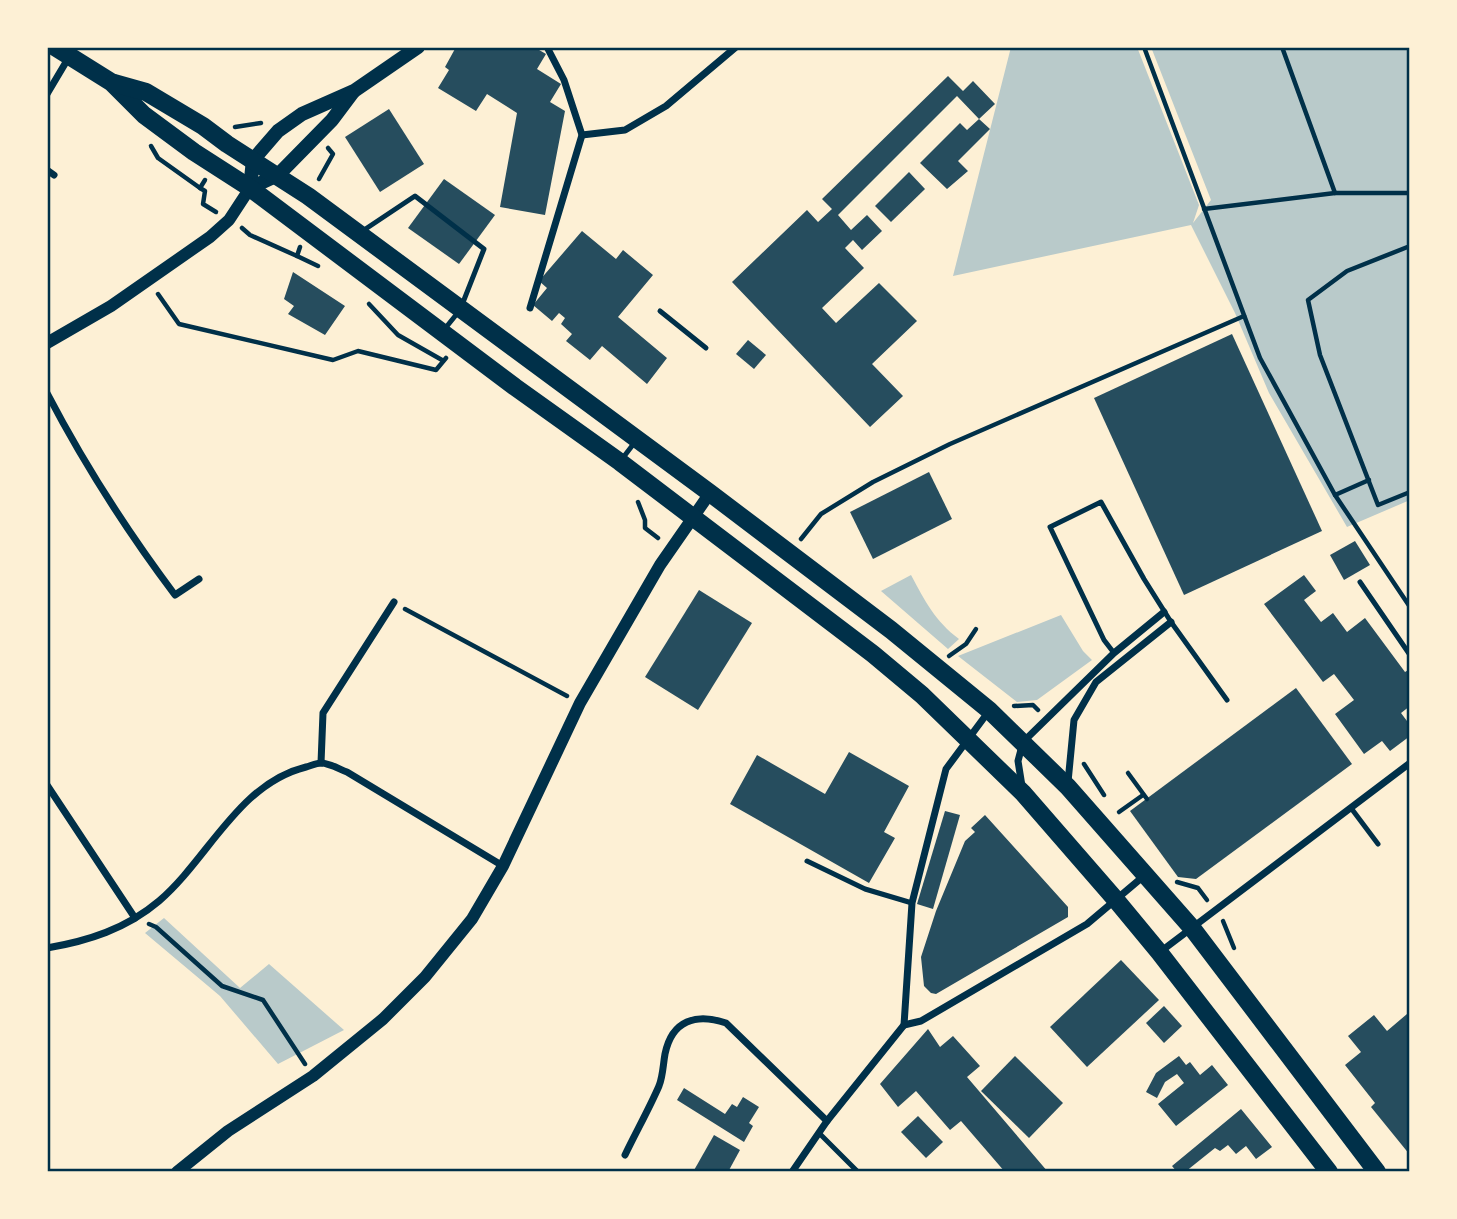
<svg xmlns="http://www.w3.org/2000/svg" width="1457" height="1219" viewBox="0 0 1457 1219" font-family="'PT Sans Narrow',sans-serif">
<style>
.green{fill:#b9caca}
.building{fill:#264d5e}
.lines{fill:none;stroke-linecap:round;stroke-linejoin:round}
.path{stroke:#003049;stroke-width:4.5}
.service{stroke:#003049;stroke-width:5}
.minor{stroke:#003049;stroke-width:7}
.tertiary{stroke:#003049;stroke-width:12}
.secondary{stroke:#003049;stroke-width:14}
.primary{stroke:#003049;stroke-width:18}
.neatline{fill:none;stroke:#003049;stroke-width:2.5}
</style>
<rect width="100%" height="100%" fill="#fdf0d5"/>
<g class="green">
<polygon points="1011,47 1137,47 1199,205 1193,223 1211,200 1151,47 1410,47 1410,500 1347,527 1269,393 1235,313 1191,225 953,276"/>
<path d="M911,575c14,26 24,46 48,64l-11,10 -67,-58z"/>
<polygon points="1061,615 1083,651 1092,660 1037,700 1017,702 958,656"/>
<polygon points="164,918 240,988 269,964 344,1030 278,1064 220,996 145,933"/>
</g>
<g class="building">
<polygon points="456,47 534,47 546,54 537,69 561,84 550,102 565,111 545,215 500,207 517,113 487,94 476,111 438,88 449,70 445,67"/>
<polygon points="948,76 963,91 973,81 995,104 979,119 957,96 838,215 851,230 867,215 882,231 862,250 853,240 845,248 864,268 822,308 836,323 879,283 917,321 872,364 903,396 870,427 732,282 807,210 818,222 832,209 822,199"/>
<polygon points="389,109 424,164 380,192 345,137"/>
<polygon points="979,119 990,129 958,161 968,171 947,189 920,163 960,123 967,130"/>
<polygon points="909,172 925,189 891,222 875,206"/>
<polygon points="444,179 495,215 459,264 408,228"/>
<polygon points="582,231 616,259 623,250 653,275 618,317 667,358 647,384 602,346 590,360 566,341 572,334 561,324 565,318 559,313 552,321 533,305 547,288 539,281"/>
<polygon points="293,272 345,306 325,335 288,314 294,306 284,299"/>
<polygon points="1232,334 1322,531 1184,595 1094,398"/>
<polygon points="748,340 766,355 754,369 736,354"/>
<polygon points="929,472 952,519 873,559 850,512"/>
<polygon points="1355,541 1370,565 1344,580 1330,555"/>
<polygon points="1304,575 1316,591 1304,600 1321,622 1333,613 1347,632 1365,618 1405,672 1410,669 1410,706 1401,713 1410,725 1410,736 1390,751 1382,741 1364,754 1335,714 1354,700 1334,674 1323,682 1264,604"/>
<polygon points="699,590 752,623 698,710 645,677"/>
<polygon points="1296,688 1352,764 1196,879 1178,877 1130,811"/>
<polygon points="849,752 909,786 884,832 895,838 869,883 730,804 757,755 825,794"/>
<polygon points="945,811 960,815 933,909 917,904"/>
<polygon points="985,815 1068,907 1068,917 936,994 931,993 924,986 921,957 936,911 965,841 975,832 971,828"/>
<polygon points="1121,960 1159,1000 1087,1067 1050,1027"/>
<polygon points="1164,1006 1182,1026 1164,1043 1146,1023"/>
<polygon points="1407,1014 1410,1017 1410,1155 1371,1107 1375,1103 1345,1065 1361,1052 1348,1036 1374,1015 1387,1031"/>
<polygon points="928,1029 940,1047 953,1036 980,1066 967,1077 1048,1172 1005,1172 961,1121 950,1130 916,1091 898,1107 880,1084"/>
<polygon points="1015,1056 1063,1103 1029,1138 981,1091"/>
<polygon points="1179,1056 1186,1065 1190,1062 1200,1075 1212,1065 1228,1085 1176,1126 1158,1104 1184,1083 1177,1074 1165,1082 1157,1098 1146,1092 1156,1073"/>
<polygon points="684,1088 725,1114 732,1104 737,1107 743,1097 759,1107 749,1123 753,1126 744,1142 677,1100"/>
<polygon points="1241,1109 1272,1147 1256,1159 1246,1146 1236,1154 1228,1145 1220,1151 1215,1148 1185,1172 1177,1172 1172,1166"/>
<polygon points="918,1116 943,1142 926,1158 901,1132"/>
<polygon points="714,1135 740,1150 728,1172 693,1172"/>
</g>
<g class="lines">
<g class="path">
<polyline points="1144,47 1260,358 1335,495 1410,607"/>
<polyline points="1282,47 1335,193"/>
<polyline points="235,127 261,123"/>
<polyline points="151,146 158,158 200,188"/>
<polyline points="319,179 333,154 328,148"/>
<polyline points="205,180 200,188 205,191 203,204 216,212"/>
<polyline points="1204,209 1335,193 1410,193"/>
<polyline points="242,228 250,235 297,256 300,247"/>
<polyline points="1410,246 1347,271 1308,300 1320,355 1378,505 1410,492"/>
<polyline points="297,256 318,266"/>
<polyline points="158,294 179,324 333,360 358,351 436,370 446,358"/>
<polyline points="369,304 398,335 442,360"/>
<polyline points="1335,495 1369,480"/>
<polyline points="638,502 645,520 645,528 658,538"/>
<polyline points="801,539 821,514 873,482 950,444 1244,316"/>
<polyline points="405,609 567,696"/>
<polyline points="949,656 966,644 976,629"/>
<polyline points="1014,706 1033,705 1038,710"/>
<polyline points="1084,764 1104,795"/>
<polyline points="1128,773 1147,799"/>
<polyline points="1119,812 1143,795"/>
<polyline points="1177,882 1198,888 1207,900"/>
<polyline points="1223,921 1234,948"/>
<polyline points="149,924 156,927 222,986 263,1000 305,1064"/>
</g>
<g class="service">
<polyline points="361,232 415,196 484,249 460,310 443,331"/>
<polyline points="660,311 706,348"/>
<polyline points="622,459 635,442"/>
<polyline points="1360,582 1410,655"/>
<polyline points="1114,653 1104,640 1050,527 1101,502 1144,579 1171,622 1227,700"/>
<polyline points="1351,808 1378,844"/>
<polyline points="807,861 865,889 912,903"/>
<polyline points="819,1133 858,1172"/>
</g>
<g class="minor">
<polyline points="47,94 69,57"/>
<polyline points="582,135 625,130 666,106 736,47"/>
<polyline points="47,170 54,175"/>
<polyline points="530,308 582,135 564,80 547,47"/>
<path d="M47,393c37,71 80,138 128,202l24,-16"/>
<polyline points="321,763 323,713 394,602"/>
<polyline points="1068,782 1074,720 1096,682 1171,622"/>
<polyline points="47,785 135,918"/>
<polyline points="1022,786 1018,761 1023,742 1114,653 1164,612"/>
<path d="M47,948c41,-7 79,-19 112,-47 50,-43 79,-117 147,-134 4,-1 11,-4 15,-4 8,0 18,6 26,9l156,94"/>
<polyline points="1160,952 1410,763"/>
<polyline points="904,1025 921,1021 1087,924 1145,875"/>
<path d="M625,1155c11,-23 24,-46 34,-69 4,-10 4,-21 6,-32 7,-34 31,-41 61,-31l101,98"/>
<polyline points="792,1172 827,1121 904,1025 912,903 946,769 989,711"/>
</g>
<g class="tertiary">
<polyline points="47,343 111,306 210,237 229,220 250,188"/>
<polyline points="177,1172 228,1131 313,1076 383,1019 425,977 472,919 503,866 580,703 660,565 710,493"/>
</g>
<g class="secondary">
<polyline points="250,188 253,160 278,131 302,114 354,91 418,47"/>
<polyline points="250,188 278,175 332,120 353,92"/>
</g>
<g class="primary">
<polyline points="55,47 111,82 144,115 194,152 250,188 515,387 620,462 873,654 922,695 1023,793 1116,900 1159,952 1329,1172"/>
<polyline points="114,83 146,92 203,126 227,144 308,196 710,493 891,630 989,710 1068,787 1192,928 1377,1172"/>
</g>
</g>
<rect width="1457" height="1219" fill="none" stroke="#fdf0d5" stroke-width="98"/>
<rect x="49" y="49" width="1359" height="1121" class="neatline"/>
</svg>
